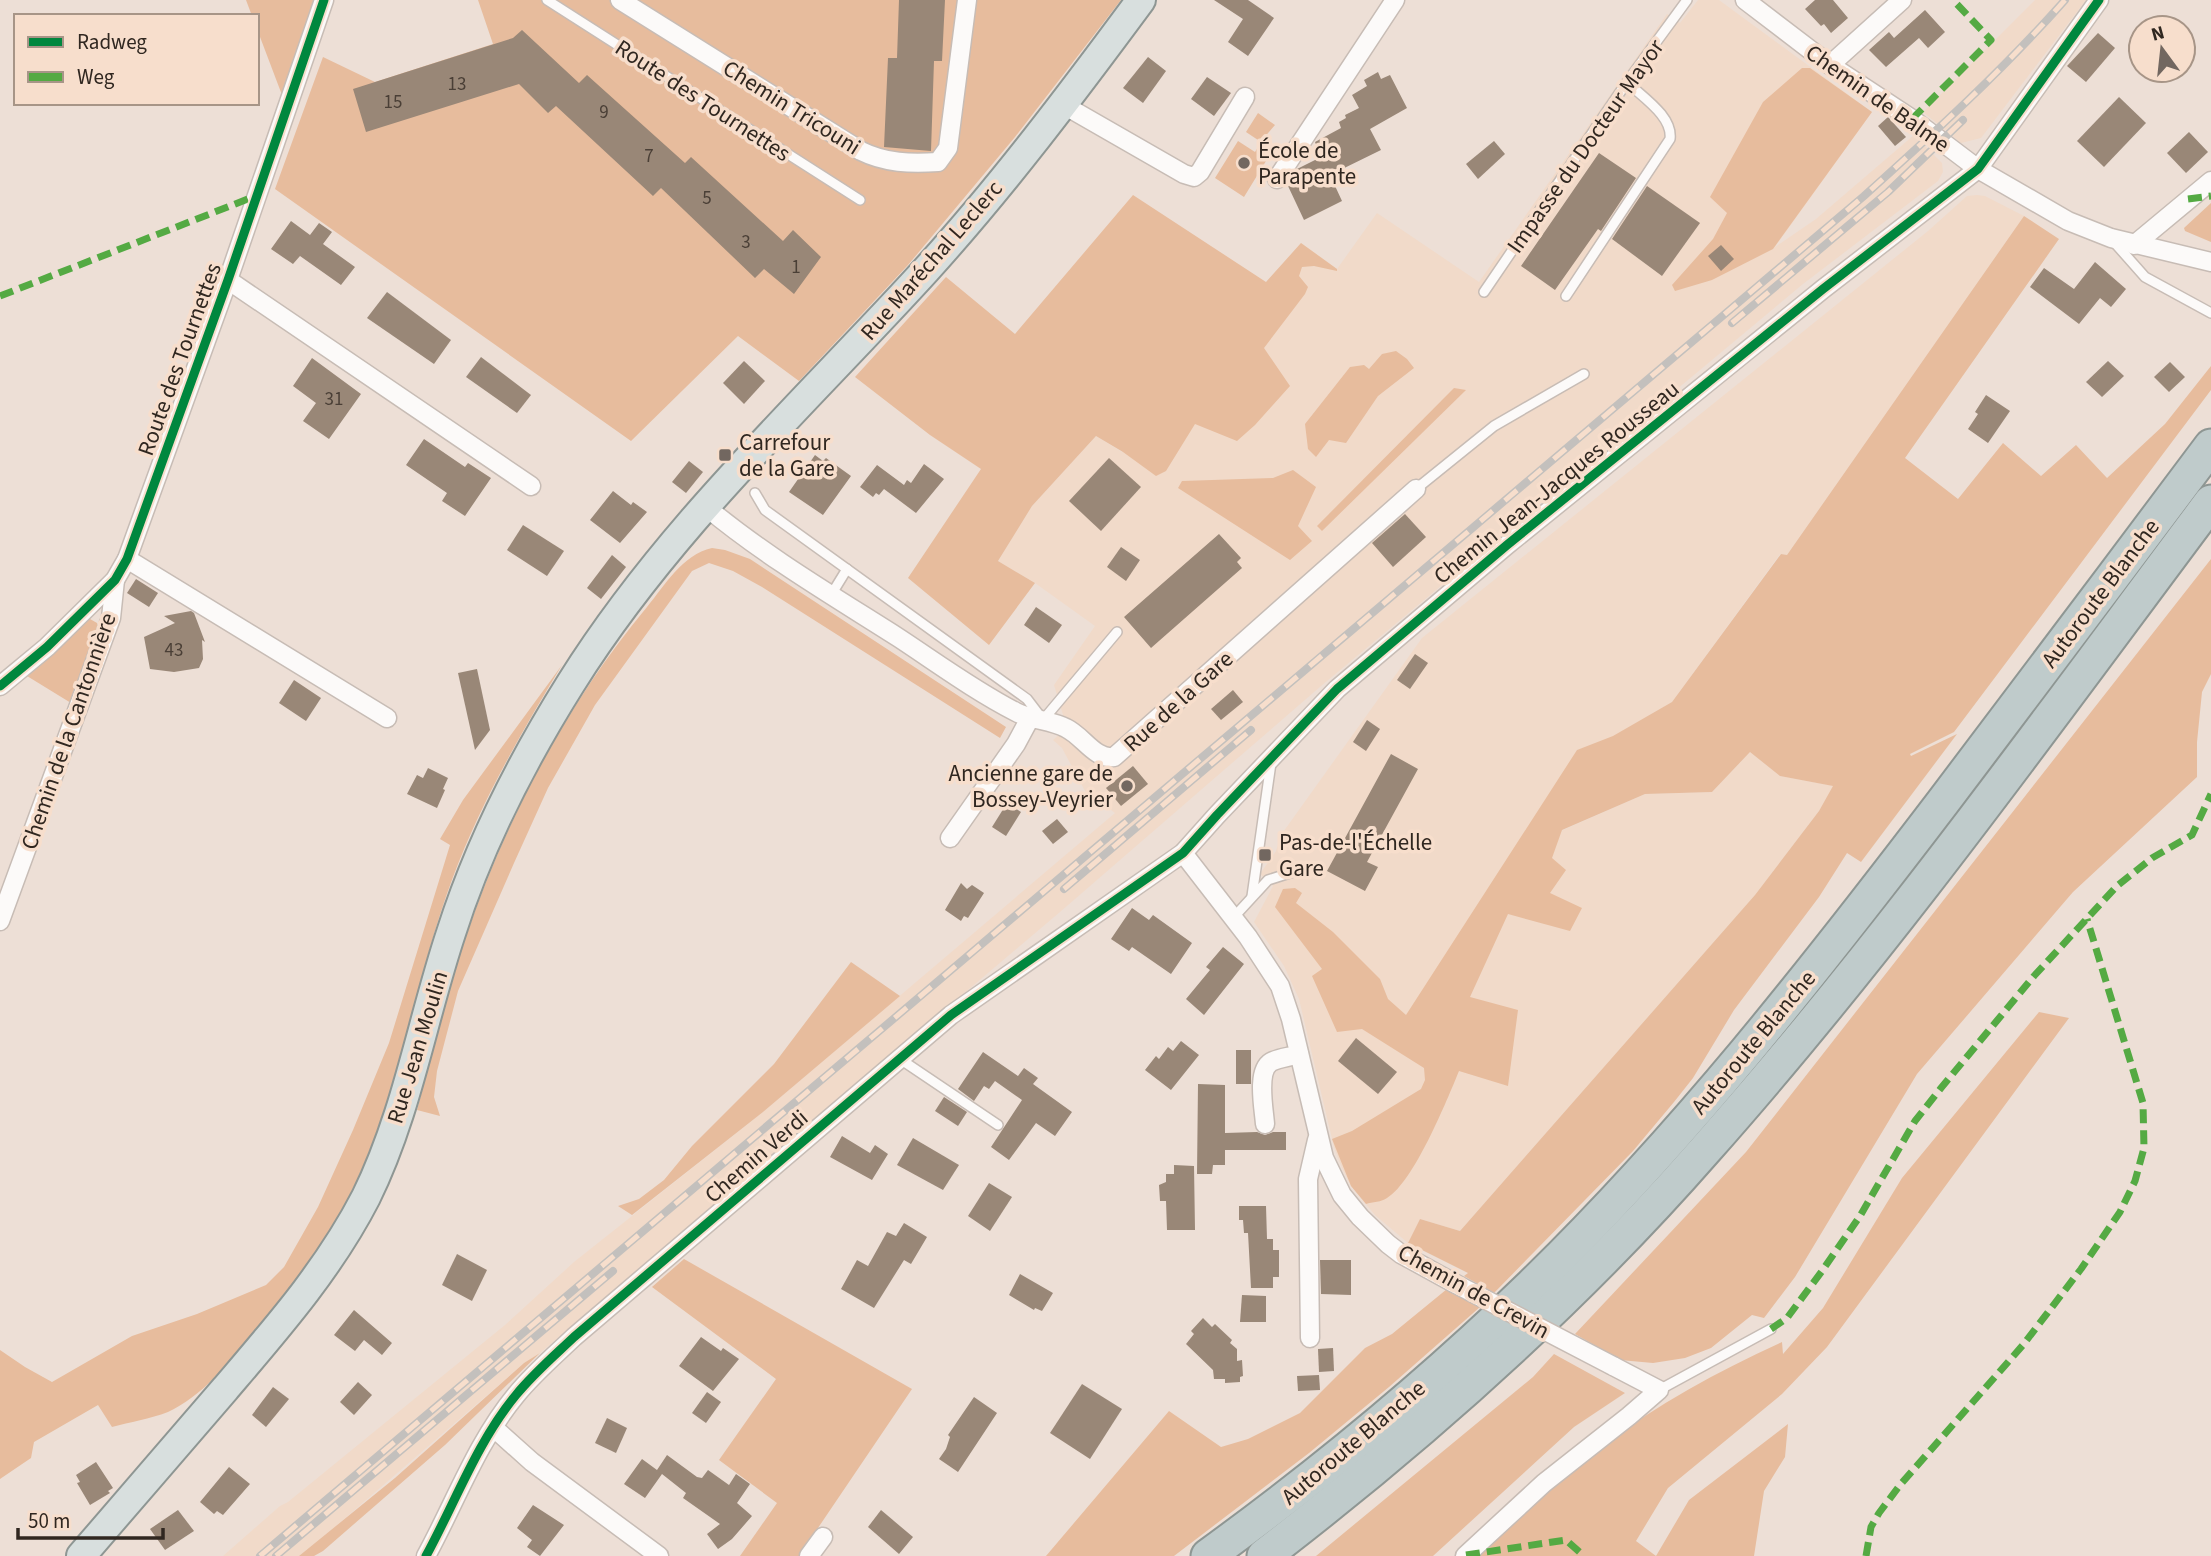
<svg xmlns="http://www.w3.org/2000/svg" width="2211" height="1556" viewBox="0 0 2211 1556" font-family="'Source Sans 3',sans-serif">
<style>
.built{fill:#f1dac9}
.green{fill:#e7bc9d}
.building{fill:#998777}
.lines{fill:none;stroke-linecap:round;stroke-linejoin:round}
.service-casing{stroke:#c7bcb5;stroke-width:12}
.minor-casing{stroke:#c7bcb5;stroke-width:21}
.primary-casing{stroke:#8e9693;stroke-width:32}
.motorway-casing{stroke:#8e9693;stroke-width:37}
.service{stroke:#fcfaf9;stroke-width:9}
.minor{stroke:#fcfaf9;stroke-width:18}
.primary{stroke:#d8dfde;stroke-width:28}
.motorway{stroke:#bfcbcb;stroke-width:33}
.rail-casing{stroke:#c3c0bd;stroke-width:8}
.rail{stroke:#f7decc;stroke-width:5;stroke-dasharray:16;stroke-linecap:butt}
.minor-bridge-casing{stroke:#c7bcb5;stroke-width:21;stroke-linecap:butt}
.minor-bridge{stroke:#fcfaf9;stroke-width:18}
.quiet{stroke:#54aa43;stroke-width:7;stroke-dasharray:14 7;stroke-linecap:butt}
.cycleway-casing{stroke:#f7decc;stroke-width:13}
.cycleway{stroke:#00873e;stroke-width:9}
.poi-dot{fill:#726760;stroke:#f7decc;stroke-width:2.5}
.labels{text-anchor:middle;stroke-width:7;stroke-linejoin:round;paint-order:stroke}
.number-label{font-size:19px;fill:#4a3f36}
.street-label{font-size:23px;fill:#302720;stroke:#f7decc}
.poi-label{font-size:23px;fill:#302720;stroke:#f7decc;text-anchor:start}
</style>
<rect width="100%" height="100%" fill="#eddfd6"/>
<g class="built">
<polygon points="1698,0 1719,0 1872,112 1775,247 1816,219 1914,135 1942,163 1943,172 1938,181 1803,284 1321,686 1060,912 540,1353 524,1363 336,1526 299,1556 223,1556 280,1506 288,1502 505,1325 574,1262 763,1112 1115,813 1085,791 1062,748 1053,740 1067,728 1054,685 1095,626 1035,583 998,561 1032,506 1096,436 1122,452 1301,243 1337,269 1377,213 1479,282 1667,14 1680,23"/>
<polygon points="2035,0 2086,0 1981,138 1961,143 1923,112"/>
<polygon points="1977,195 1985,196 2024,216 1787,555 1780,554 1672,702 1613,737 1577,750 1563,830 1645,794 1712,792 1750,752 1780,776 1834,786 1819,811 1755,895 1460,1231 1420,1219 1408,1243 1375,1215 1351,1186 1342,1168 1334,1147 1299,999 1284,966 1254,922 1273,886 1260,874 1276,851 1281,835 1422,638 1928,231 1967,196"/>
</g>
<g class="green">
<polygon points="246,0 317,0 282,95 257,29 257,16 252,16"/>
<polygon points="478,0 1121,0 1015,137 908,265 799,381 738,336 631,441 275,189 323,57 375,82 493,44"/>
<polygon points="1802,68 1810,68 1872,112 1773,249 1712,280 1675,291 1672,285 1713,239 1727,213 1710,197 1763,102"/>
<polygon points="1258,113 1275,125 1262,140 1274,148 1244,197 1215,178 1238,141 1255,152 1261,142 1246,132"/>
<polygon points="1133,195 1266,282 1301,243 1337,269 1337,271 1314,266 1302,267 1299,276 1308,287 1305,294 1264,348 1290,386 1255,425 1237,441 1195,424 1166,471 1156,476 1123,452 1096,436 1032,506 998,561 1035,583 989,645 908,578 981,469 930,435 855,377 946,277 1015,334"/>
<polygon points="2211,203 2211,242 2185,231 2184,228"/>
<path d="M2024,216l35,23 -154,219 53,41 45,-56 38,33 35,-31 31,33 58,-54 46,-58v24l-257,342 -44,22 1,2 46,-22 -96,128 -14,-9 -28,44 -85,113 -41,68 -19,24 -41,49 -139,142 -30,-17 4,-3 -60,-30 12,-24 40,12 295,-336 64,-84 14,-25 -53,-10 -30,-24 -38,40 -67,2 -83,36 -10,28 14,12 -16,23 32,15 -12,23 -62,-17 -38,83 48,13 -10,76 -49,-15c-12,29 -45,111 -72,127 -5,4 -15,4 -21,6l-15,-18 -19,-47 20,-8 69,-42 4,-9 -1,-12 -62,-39 -25,3 -25,-56 10,-7 -47,-62 8,-18 12,-1 7,5 -6,10 37,29 47,47 8,20 18,16 171,-265 36,-14 59,-34 109,-148 6,1z"/>
<polygon points="1396,351 1407,359 1414,368 1378,396 1346,443 1329,440 1316,457 1308,449 1305,424 1350,367 1364,365 1369,369 1382,354"/>
<polygon points="1454,388 1466,390 1322,531 1317,526"/>
<polygon points="1293,470 1316,487 1298,526 1312,541 1290,560 1178,488 1182,481 1273,478"/>
<path d="M712,548l13,2 25,9 256,168 -6,11 -238,-151 -29,-16 -24,-8 -17,8 -97,134 -47,83 -34,75 -56,128 -21,80 -3,26 6,19 -23,-6c18,-67 34,-135 58,-199 40,-109 98,-215 172,-304 19,-23 35,-52 65,-59z"/>
<polygon points="2211,559 2211,674 2202,692 2197,742 2197,777 2073,892 1917,1074 1795,1277 1764,1318 1752,1315 1711,1348 1685,1358 1653,1363 1620,1360 1575,1334 1746,1152"/>
<polygon points="90,619 97,623 98,627 71,703 27,676 48,659 81,623"/>
<path d="M562,665c-41,68 -81,137 -109,212 -37,99 -52,207 -96,303 -23,49 -53,92 -86,134 -27,33 -64,80 -103,98 -18,7 -38,10 -56,15l-14,-22 -64,37 -3,16 -31,21v-129l25,17 27,15 80,-46 65,-22 69,-29 18,-18 34,-60 35,-77 36,-87 61,-198 -10,-6 23,-39z"/>
<polygon points="851,962 900,996 763,1112 632,1215 618,1206 639,1199 664,1180 692,1146 774,1064"/>
<path d="M2039,1012l30,6 -242,329 -45,47 -114,94 -32,53 20,15h-178c42,-36 80,-76 124,-110 56,-42 116,-75 180,-104l1,12 40,-46 79,-130z"/>
<polygon points="684,1259 912,1389 799,1556 740,1556 777,1503 719,1460 776,1379 652,1287"/>
<polygon points="1447,1289 1480,1307 1389,1387 1309,1453 1174,1556 1046,1556 1169,1411 1221,1447 1248,1439 1300,1413 1365,1348 1392,1334"/>
<polygon points="540,1353 445,1445 323,1551 314,1556 299,1556 395,1478 524,1363"/>
<polygon points="1554,1354 1625,1393 1574,1427 1433,1556 1316,1556 1533,1377"/>
<polygon points="1788,1424 1785,1457 1764,1491 1754,1556 1656,1556 1689,1500"/>
</g>
<g class="building">
<polygon points="899,0 945,0 942,61 934,61 931,151 884,147 888,58 897,58"/>
<polygon points="1214,0 1248,0 1274,18 1248,56 1228,42 1243,19"/>
<polygon points="1815,0 1833,0 1848,18 1831,33 1824,24 1821,26 1805,9"/>
<polygon points="1925,10 1945,32 1928,48 1919,38 1886,67 1869,50 1889,32 1894,38"/>
<polygon points="522,30 579,83 587,75 685,163 691,157 783,241 793,230 821,257 794,294 764,269 755,278 661,188 653,196 556,106 548,113 519,84 366,132 353,89 513,38"/>
<polygon points="2098,33 2115,48 2086,82 2067,66"/>
<polygon points="1148,57 1166,71 1143,103 1123,88"/>
<polygon points="1378,72 1381,79 1390,75 1407,108 1370,129 1381,150 1330,175 1342,201 1304,220 1288,186 1298,181 1294,174 1297,169 1321,157 1315,142 1341,128 1339,122 1346,118 1345,115 1359,108 1352,95 1367,86 1364,80"/>
<polygon points="1207,77 1231,93 1214,116 1191,99"/>
<polygon points="2119,97 2146,123 2104,167 2077,141"/>
<polygon points="1888,117 1906,137 1895,146 1878,126"/>
<polygon points="2189,132 2208,152 2186,173 2167,153"/>
<polygon points="1494,141 1505,154 1478,179 1466,164"/>
<polygon points="1599,153 1636,178 1601,231 1598,229 1555,290 1521,266"/>
<polygon points="1647,186 1700,223 1662,276 1612,239"/>
<polygon points="291,221 310,235 319,223 332,232 323,244 355,267 341,285 300,256 293,264 271,249"/>
<polygon points="1721,245 1734,259 1721,271 1708,256"/>
<polygon points="2095,262 2126,289 2111,307 2100,298 2079,324 2030,287 2044,268 2074,289"/>
<polygon points="387,292 451,340 434,364 367,318"/>
<polygon points="481,357 531,395 517,413 466,377"/>
<polygon points="312,358 361,394 329,439 303,421 316,403 293,386"/>
<polygon points="744,361 765,381 744,404 723,383"/>
<polygon points="2108,361 2124,376 2102,397 2086,382"/>
<polygon points="2170,362 2185,377 2169,392 2154,377"/>
<polygon points="1986,395 2010,411 1988,443 1968,429 1978,414 1975,412"/>
<polygon points="424,439 465,467 468,463 491,478 465,516 442,501 447,493 406,465"/>
<polygon points="815,455 823,461 826,458 851,476 823,515 789,492"/>
<polygon points="1109,458 1141,487 1101,531 1069,501"/>
<polygon points="689,461 703,472 686,493 672,482"/>
<polygon points="924,464 944,479 916,513 884,489 879,495 876,493 873,497 860,487 877,465 904,485 907,480 911,483"/>
<polygon points="613,491 631,505 633,502 647,512 620,543 590,520"/>
<polygon points="1405,514 1426,537 1393,567 1372,543"/>
<polygon points="523,525 564,551 547,576 507,550"/>
<polygon points="1219,534 1241,558 1237,562 1242,568 1151,648 1124,617"/>
<polygon points="1121,547 1140,560 1126,581 1107,567"/>
<polygon points="612,555 626,567 601,599 587,588"/>
<polygon points="136,579 158,593 149,607 127,593"/>
<polygon points="1036,607 1062,625 1049,643 1024,625"/>
<polygon points="191,611 194,613 205,642 202,640 203,659 199,668 174,672 150,669 144,637 175,623 164,616"/>
<polygon points="1415,654 1428,663 1410,689 1397,680"/>
<polygon points="477,669 490,730 475,750 458,673"/>
<polygon points="294,680 321,698 306,721 279,703"/>
<polygon points="1233,690 1243,702 1221,720 1211,709"/>
<polygon points="1367,720 1380,729 1366,751 1353,742"/>
<polygon points="1391,754 1418,769 1367,862 1378,867 1365,891 1327,871"/>
<polygon points="1133,766 1148,784 1121,806 1106,788"/>
<polygon points="428,768 448,778 443,789 445,790 437,808 407,794 417,775 423,778"/>
<polygon points="1007,803 1021,812 1006,836 992,827"/>
<polygon points="1057,819 1068,832 1053,844 1042,831"/>
<polygon points="961,883 967,889 972,885 984,893 968,918 964,916 961,921 945,910"/>
<polygon points="1132,908 1149,920 1153,915 1192,943 1171,974 1132,947 1129,951 1111,939"/>
<polygon points="1223,947 1244,964 1204,1015 1186,999 1210,970 1206,967"/>
<polygon points="1356,1038 1397,1072 1378,1094 1338,1061"/>
<polygon points="1181,1041 1199,1055 1171,1090 1145,1070 1156,1056 1159,1059 1168,1047 1173,1051"/>
<rect x="1236" y="1050" width="15" height="34"/>
<polygon points="983,1052 1018,1076 1024,1068 1038,1078 1033,1084 1072,1112 1055,1136 1036,1123 1009,1160 991,1147 1022,1100 995,1081 989,1089 984,1086 974,1101 958,1089"/>
<polygon points="1198,1084 1225,1085 1225,1133 1257,1132 1265,1135 1273,1132 1286,1132 1286,1150 1225,1150 1225,1165 1213,1165 1212,1174 1197,1174"/>
<polygon points="944,1097 967,1112 958,1126 935,1111"/>
<polygon points="842,1136 870,1153 875,1145 888,1154 872,1180 830,1157"/>
<polygon points="913,1138 959,1165 943,1190 897,1165"/>
<polygon points="1174,1165 1194,1166 1195,1230 1167,1230 1166,1201 1160,1201 1159,1185 1166,1182 1166,1174 1174,1174"/>
<polygon points="989,1183 1012,1197 990,1231 968,1216"/>
<polygon points="1239,1206 1266,1206 1267,1239 1273,1239 1273,1250 1279,1250 1279,1277 1273,1277 1273,1288 1251,1288 1248,1233 1244,1233 1243,1220 1239,1220"/>
<polygon points="904,1223 927,1237 911,1264 904,1260 874,1308 841,1289 857,1260 868,1266 887,1232 896,1236"/>
<polygon points="457,1254 487,1270 472,1301 442,1285"/>
<polygon points="1320,1260 1351,1260 1351,1295 1321,1294"/>
<polygon points="1020,1274 1053,1293 1042,1311 1035,1308 1034,1310 1009,1295"/>
<polygon points="1242,1295 1266,1296 1266,1322 1240,1322"/>
<polygon points="354,1310 392,1343 382,1355 364,1340 355,1351 334,1335"/>
<polygon points="1203,1318 1212,1327 1215,1324 1232,1340 1230,1343 1237,1349 1237,1361 1242,1360 1243,1376 1240,1377 1240,1382 1225,1383 1225,1379 1214,1379 1213,1370 1186,1344 1194,1334 1191,1331"/>
<polygon points="701,1337 721,1351 723,1348 739,1359 713,1391 679,1366"/>
<polygon points="1333,1348 1334,1371 1319,1372 1318,1349"/>
<polygon points="1319,1375 1320,1390 1298,1391 1297,1376"/>
<polygon points="358,1382 372,1395 354,1415 340,1402"/>
<polygon points="1082,1384 1122,1409 1090,1459 1050,1433"/>
<polygon points="273,1387 289,1399 266,1427 252,1415"/>
<polygon points="707,1392 721,1402 706,1423 692,1413"/>
<polygon points="974,1397 997,1413 958,1472 939,1459 946,1449 950,1437 948,1435"/>
<polygon points="607,1418 627,1428 616,1453 595,1443"/>
<polygon points="667,1455 697,1477 702,1478 708,1470 729,1485 736,1474 750,1484 737,1503 752,1516 732,1539 718,1549 707,1534 720,1524 683,1498 686,1493 662,1474 645,1498 624,1484 642,1459 657,1470"/>
<polygon points="96,1462 113,1488 108,1491 110,1493 90,1505 77,1483 80,1482 76,1475"/>
<polygon points="229,1467 250,1484 223,1515 217,1511 214,1514 200,1502"/>
<polygon points="533,1505 564,1525 540,1556 527,1547 532,1540 517,1528"/>
<polygon points="178,1510 194,1531 165,1550 150,1529"/>
<polygon points="881,1510 913,1537 899,1554 868,1527"/>
</g>
<g class="lines">
<g class="service-casing">
<g id="service">
<polyline points="547,0 860,200"/>
<polyline points="2114,242 2145,277 2211,313"/>
<polyline points="1484,292 1627,82 1687,0"/>
<path d="M1566,296l104,-157c3,-23 -28,-42 -43,-57"/>
<polyline points="1416,489 1494,426 1584,374"/>
<polyline points="755,493 765,510 1027,699 1043,720 1117,632"/>
<polyline points="831,595 847,569"/>
<polyline points="1252,896 1271,763"/>
<polyline points="1233,918 1268,880 1293,872"/>
<polyline points="900,1059 998,1125"/>
<polyline points="1659,1390 1771,1329"/>
</g>
</g>
<g class="minor-casing">
<g id="minor">
<path d="M620,0l241,151c24,12 50,13 77,11l10,-14 19,-148"/>
<polyline points="1745,0 1830,65 1912,119 1978,169 2068,221 2111,238 2211,262"/>
<polyline points="1830,65 1902,0"/>
<polyline points="1062,104 1184,174 1194,177 1200,172 1245,97"/>
<polyline points="1277,179 1395,0"/>
<polyline points="2134,245 2211,181"/>
<polyline points="228,280 531,486"/>
<path d="M705,506c60,50 128,90 194,132 38,25 76,53 117,74 15,8 34,8 50,16 17,8 29,32 48,29l302,-268"/>
<polyline points="127,559 387,718"/>
<polyline points="0,686 47,647 115,580 127,559 228,280 324,0"/>
<polyline points="950,838 1016,744 1030,718"/>
<polyline points="1183,853 1248,937 1280,986 1291,1019 1324,1158 1342,1195 1360,1217 1388,1244 1401,1254 1454,1283"/>
<polyline points="0,921 111,618 115,580"/>
<path d="M1265,1124c-1,-15 -9,-53 6,-62 7,-4 19,-5 28,-8"/>
<polyline points="1310,1338 1308,1179 1317,1140"/>
<polyline points="494,1428 532,1462 659,1556"/>
<path d="M426,1556c29,-53 51,-114 90,-161 17,-21 38,-39 58,-58l377,-322 232,-162 34,-38 120,-126 170,-144 316,-256 155,-120 121,-169"/>
<polyline points="809,1556 823,1537"/>
<polyline points="1465,1556 1544,1483 1629,1416 1659,1390 1613,1366"/>
</g>
</g>
<g class="primary-casing">
<path id="primary" d="M81,1556c48,-56 96,-111 144,-167 52,-61 104,-120 141,-192 41,-83 56,-177 85,-264 28,-88 71,-172 120,-250 97,-155 233,-279 355,-413 77,-85 147,-178 215,-270"/>
</g>
<g class="motorway-casing">
<g id="motorway">
<path d="M1208,1556c114,-83 223,-173 324,-271 152,-148 283,-315 411,-483 90,-119 179,-237 268,-356"/>
<path d="M1264,1556c159,-122 309,-255 441,-406 182,-205 342,-429 506,-648"/>
</g>
</g>
<use href="#service" class="service"/>
<use href="#minor" class="minor"/>
<use href="#primary" class="primary"/>
<use href="#motorway" class="motorway"/>
<g class="rail-casing">
<g id="rail">
<polyline points="1732,323 1888,192 1963,120"/>
<polyline points="1064,889 1251,730"/>
<path d="M260,1556l1604,-1360c70,-63 139,-126 201,-196"/>
<polyline points="276,1556 613,1271"/>
</g>
</g>
<use href="#rail" class="rail"/>
<g class="minor-bridge-casing">
<polyline id="minor-bridge" points="1454,1283 1613,1366"/>
</g>
<use href="#minor-bridge" class="minor-bridge"/>
<g class="quiet">
<polyline points="1912,119 1991,40 1953,0"/>
<polyline points="2188,199 2211,196"/>
<polyline points="0,296 248,199 254,201"/>
<polyline points="1771,1329 1787,1318 1822,1271 1860,1216 1915,1121 1941,1088 2034,976 2117,886 2152,858 2192,835 2211,794"/>
<polyline points="1466,1555 1566,1540 1584,1556"/>
<polyline points="1866,1556 1871,1527 1879,1513 1900,1485 2023,1345 2081,1269 2120,1212 2135,1181 2144,1148 2143,1103 2087,919"/>
</g>
<g class="cycleway-casing">
<g id="cycleway">
<polyline points="0,686 47,647 115,580 127,559 228,280 324,0"/>
<path d="M426,1556c29,-53 51,-114 90,-161 17,-21 38,-39 58,-58l377,-322 232,-162 34,-38 120,-126 170,-144 316,-256 155,-120 121,-169"/>
</g>
</g>
<use href="#cycleway" class="cycleway"/>
</g>
<g class="poi-dot">
<circle cx="1244" cy="163" r="7"/>
<rect x="718" y="448" width="14" height="14" rx="3.5"/>
<circle cx="1127" cy="786" r="7"/>
<rect x="1258" y="848" width="14" height="14" rx="3.5"/>
</g>
<g class="labels">
<g class="number-label">
<text x="457" y="90">13</text>
<text x="393" y="108">15</text>
<text x="604" y="118">9</text>
<text x="649" y="162">7</text>
<text x="707" y="204">5</text>
<text x="746" y="248">3</text>
<text x="796" y="273">1</text>
<text x="334" y="405">31</text>
<text x="174" y="656">43</text>
</g>
<g class="street-label">
<text transform="translate(1878 98) rotate(35)" y="8">Chemin de Balme</text>
<text transform="translate(703 100) rotate(33)" y="8">Route des Tournettes</text>
<text transform="translate(792 107) rotate(32)" y="8">Chemin Tricouni</text>
<text transform="translate(1585 146) rotate(-55)" y="8">Impasse du Docteur Mayor</text>
<text transform="translate(931 260) rotate(-49)" y="8">Rue Maréchal Leclerc</text>
<text transform="translate(179 359) rotate(-70)" y="8">Route des Tournettes</text>
<text transform="translate(1556 482) rotate(-39)" y="8">Chemin Jean-Jacques Rousseau</text>
<text transform="translate(2100 593) rotate(-53)" y="8">Autoroute Blanche</text>
<text transform="translate(1178 701) rotate(-42)" y="8">Rue de la Gare</text>
<text transform="translate(68 731) rotate(-71)" y="8">Chemin de la Cantonnière</text>
<text transform="translate(1753 1042) rotate(-50)" y="8">Autoroute Blanche</text>
<text transform="translate(417 1047) rotate(-73)" y="8">Rue Jean Moulin</text>
<text transform="translate(756 1156) rotate(-41)" y="8">Chemin Verdi</text>
<text transform="translate(1474 1291) rotate(29)" y="8">Chemin de Crevin</text>
<text transform="translate(1353 1442) rotate(-40)" y="8">Autoroute Blanche</text>
</g>
<g class="poi-label">
<text x="1258" y="158">École de<tspan x="1258" dy="26">Parapente</tspan></text>
<text x="739" y="450">Carrefour<tspan x="739" dy="26">de la Gare</tspan></text>
<text x="1113" y="781" text-anchor="end">Ancienne gare de<tspan x="1113" dy="26">Bossey-Veyrier</tspan></text>
<text x="1279" y="850">Pas-de-l'Échelle<tspan x="1279" dy="26">Gare</tspan></text>
</g>
</g>
<rect x="14" y="14" width="245" height="91" fill="#f7decc" stroke="#a79587" stroke-width="2"/>
<rect x="28" y="37" width="35" height="10" fill="#00873e" stroke="#a79587" stroke-width="2"/>
<text x="77" y="49" font-size="21" fill="#302720">Radweg</text>
<rect x="28" y="72" width="35" height="10" fill="#54aa43" stroke="#a79587" stroke-width="2"/>
<text x="77" y="84" font-size="21" fill="#302720">Weg</text>
<g transform="translate(2162 49) rotate(345)"><circle r="33" fill="#f7decc" stroke="#a79587" stroke-width="2"/>
<path d="M0-5L12 26L0 18L-12 26Z" fill="#726760"/>
<text y="-10" font-size="19" font-weight="bold" text-anchor="middle" fill="#302720">N</text>
</g>
<path d="M18 1528v10h145v-10" fill="none" stroke="#302720" stroke-width="3.5"/>
<text x="28" y="1528" font-size="21" fill="#302720" stroke="#f7decc" stroke-width="5" paint-order="stroke">50 m</text>
</svg>
